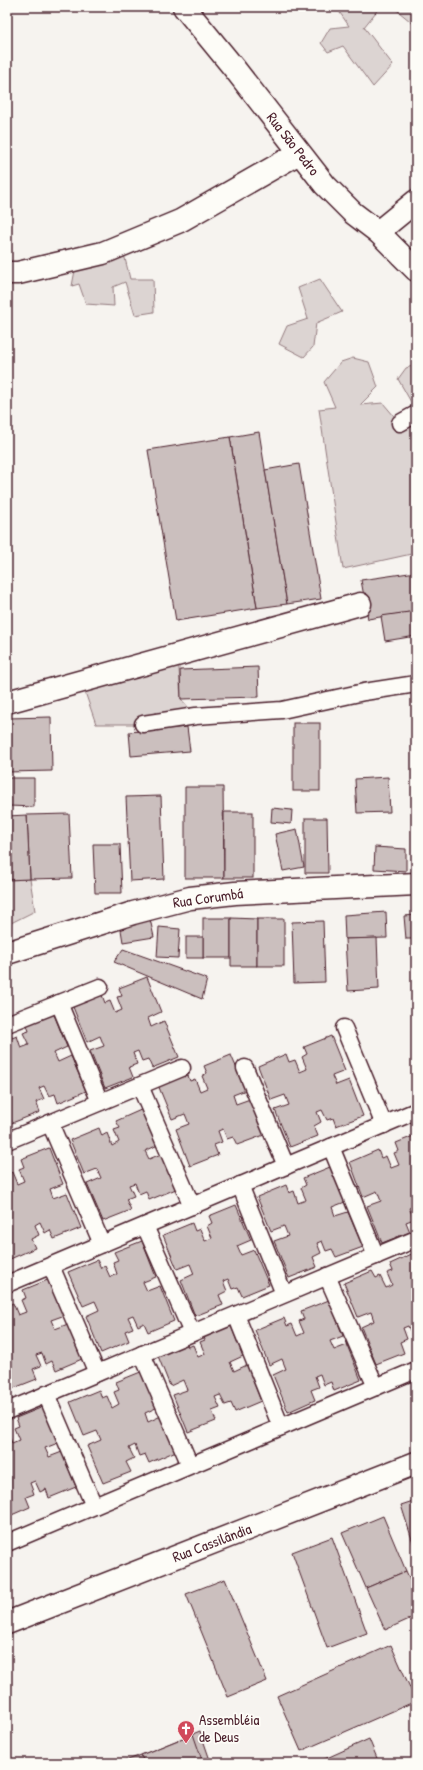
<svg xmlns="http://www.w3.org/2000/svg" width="423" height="1770" viewBox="0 0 423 1770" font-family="'Patrick Hand',sans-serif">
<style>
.green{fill:#dcd4d2;stroke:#937a7e}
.building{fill:#cbbfbe;stroke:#4a1f2b}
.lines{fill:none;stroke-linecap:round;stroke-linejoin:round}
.service-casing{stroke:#4a1f2b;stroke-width:19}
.minor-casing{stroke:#4a1f2b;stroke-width:25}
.service{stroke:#fdfcf7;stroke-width:16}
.minor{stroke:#fdfcf7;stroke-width:22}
.labels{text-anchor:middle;stroke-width:3.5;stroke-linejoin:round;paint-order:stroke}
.street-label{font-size:15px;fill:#4a1f2b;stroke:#fdfcf7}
.poi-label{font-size:15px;fill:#4a1f2b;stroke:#fdfcf7;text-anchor:start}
</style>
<rect width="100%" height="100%" fill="#f6f3ef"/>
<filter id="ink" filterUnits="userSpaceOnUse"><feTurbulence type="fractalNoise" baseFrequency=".025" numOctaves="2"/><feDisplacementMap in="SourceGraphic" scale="8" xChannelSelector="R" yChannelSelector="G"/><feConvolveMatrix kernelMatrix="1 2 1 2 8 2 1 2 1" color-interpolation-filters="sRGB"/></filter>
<g filter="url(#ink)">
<g class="green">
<polygon points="336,7 380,7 364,27 393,65 373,87 343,46 328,52 321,43 330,28 349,26"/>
<polygon points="393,7 416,7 416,26"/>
<polygon points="123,250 130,279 153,279 154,312 135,315 125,282 113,287 114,306 86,304 79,284 72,286 76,265"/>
<polygon points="320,279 342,312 316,323 313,347 304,357 279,344 287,326 308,319 298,288"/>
<polygon points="353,358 369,362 378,387 360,405 383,403 400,423 416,427 416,553 343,569 319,409 335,407 324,382 341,362"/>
<polygon points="416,365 416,399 411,402 398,379 406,368"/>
<polygon points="178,654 181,699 196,716 143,724 96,724 85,692"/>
<polygon points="30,879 35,911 7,925 7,880"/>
</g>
<g class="building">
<polygon points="259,432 287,604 257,608 230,437"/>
<polygon points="230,437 257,608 176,621 148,450"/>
<polygon points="299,464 321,599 287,604 265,470"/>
<polygon points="416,572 416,611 368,619 361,580"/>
<polygon points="416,611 416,636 385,641 381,616"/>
<polygon points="258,667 259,697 181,699 180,670"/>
<polygon points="51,717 52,771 7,772 7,718"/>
<rect x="293" y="723" width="27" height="68"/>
<polygon points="187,727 190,751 131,756 129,732"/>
<polygon points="388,777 390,812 357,813 355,779"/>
<polygon points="9,778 34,778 34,807 9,806"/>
<polygon points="185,787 223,787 224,878 185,878"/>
<polygon points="161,796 164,879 130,881 126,797"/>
<polygon points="272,808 292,810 291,824 271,822"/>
<rect x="224" y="812" width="29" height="66"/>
<polygon points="69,814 72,878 30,879 27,815"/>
<polygon points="27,815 30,879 7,880 7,816"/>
<polygon points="305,818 327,818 328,873 305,873"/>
<polygon points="297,829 304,867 283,871 275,834"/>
<polygon points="93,844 120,844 122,893 95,893"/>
<polygon points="375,847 406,849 406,871 374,869"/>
<polygon points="386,912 387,938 345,939 344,915"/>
<polygon points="416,915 416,939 406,939 404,916"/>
<rect x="203" y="918" width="28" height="40"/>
<polygon points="231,918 257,919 257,966 231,966"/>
<polygon points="150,919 154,937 123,942 120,924"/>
<rect x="257" y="919" width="27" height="47"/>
<polygon points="323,921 325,982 294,983 292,922"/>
<polygon points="159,927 180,929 178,958 157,957"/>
<rect x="186" y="937" width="17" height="21"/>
<polygon points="377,938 379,989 348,991 345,939"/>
<polygon points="123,949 207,979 202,999 114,962"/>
<polygon points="147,977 161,1012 148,1018 151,1027 164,1021 179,1057 152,1068 148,1059 142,1061 138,1051 133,1053 137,1064 129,1067 133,1077 105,1088 90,1051 104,1046 100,1036 87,1042 73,1007 102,995 105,1003 110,1001 115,1013 122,1010 117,997 122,996 119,988"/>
<polygon points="53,1012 67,1047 54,1053 58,1062 71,1056 86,1091 58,1103 55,1094 49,1096 44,1086 39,1088 44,1099 36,1102 40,1112 12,1123 7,1110 7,1082 10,1081 7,1072 7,1031 9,1030 12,1038 17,1036 21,1048 29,1045 23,1033 29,1031 26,1023"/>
<polygon points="331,1036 345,1071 332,1076 336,1085 349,1080 363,1116 336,1126 333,1118 327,1120 322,1110 317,1112 321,1122 314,1126 318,1136 290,1147 275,1110 289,1105 285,1095 271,1100 258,1066 286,1054 289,1062 295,1060 300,1072 307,1069 302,1057 307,1054 304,1047"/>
<polygon points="231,1055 246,1090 233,1095 236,1104 250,1099 264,1135 237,1145 233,1137 227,1139 223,1129 218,1131 222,1142 214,1145 218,1155 190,1166 176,1129 189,1124 185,1114 172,1119 158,1085 187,1073 190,1081 195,1079 200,1091 207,1088 202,1076 207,1073 204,1066"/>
<polygon points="143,1109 158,1145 145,1151 149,1159 161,1154 176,1189 149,1200 146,1191 139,1194 135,1183 129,1185 134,1196 126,1199 131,1210 103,1221 87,1184 101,1178 97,1169 84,1174 70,1140 99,1128 102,1136 107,1133 112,1146 119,1142 114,1130 120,1128 116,1121"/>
<polygon points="416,1135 416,1210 414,1206 409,1208 414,1219 406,1222 410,1232 382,1243 367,1206 381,1201 377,1191 363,1197 350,1162 378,1150 381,1158 386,1156 391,1168 399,1165 394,1153 399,1151 396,1143"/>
<polygon points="49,1148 63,1184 50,1189 53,1198 67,1193 81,1228 54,1239 50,1230 45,1233 40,1222 35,1225 39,1235 31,1239 35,1248 8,1260 7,1173 8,1175 12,1172 17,1184 24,1181 19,1169 24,1167 21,1159"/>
<polygon points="330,1167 345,1202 332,1207 335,1216 348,1212 363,1247 336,1257 332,1249 326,1251 322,1241 317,1243 321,1253 313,1257 317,1267 289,1278 274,1241 288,1236 284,1226 271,1231 257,1197 286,1185 289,1193 294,1191 298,1203 306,1200 301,1188 306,1185 303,1178"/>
<polygon points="236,1205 251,1240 237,1246 241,1255 254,1250 269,1285 242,1296 238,1287 232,1289 228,1279 223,1281 227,1291 219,1295 223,1305 195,1316 181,1280 194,1274 190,1264 177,1269 163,1235 192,1223 195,1231 200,1229 205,1241 212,1238 207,1226 212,1223 209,1216"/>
<polygon points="142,1241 156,1277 143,1282 147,1291 160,1286 174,1321 148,1332 144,1323 138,1326 133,1315 128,1317 133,1328 125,1331 129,1341 101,1353 86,1316 99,1310 95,1301 83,1306 68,1272 97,1260 101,1268 105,1266 110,1277 117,1274 113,1262 118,1260 114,1252"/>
<polygon points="416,1252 416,1335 413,1337 408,1326 403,1328 407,1339 400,1342 404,1353 376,1364 361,1327 374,1321 371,1312 358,1317 344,1283 372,1271 376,1278 380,1276 386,1288 392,1285 387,1273 393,1271 390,1264"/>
<polygon points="50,1279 65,1315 51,1320 55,1329 68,1324 82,1359 56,1370 52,1361 46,1364 42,1353 36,1355 41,1366 33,1369 37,1379 9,1390 7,1385 7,1301 9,1305 13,1303 18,1315 26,1312 21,1300 26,1298 23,1290"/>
<polygon points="329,1300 343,1336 330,1341 334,1350 347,1345 361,1380 334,1391 331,1382 324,1385 320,1374 315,1376 319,1387 311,1390 315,1400 288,1412 273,1375 286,1369 282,1359 269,1365 255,1330 284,1318 287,1326 292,1324 297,1336 304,1333 299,1321 304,1319 301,1311"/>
<polygon points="229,1321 243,1356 230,1362 234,1371 247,1365 261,1401 235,1412 231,1403 225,1405 220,1395 215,1397 220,1408 212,1411 216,1421 188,1432 173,1395 187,1390 183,1380 170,1386 156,1351 185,1340 188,1347 193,1345 198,1357 205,1354 200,1342 205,1340 202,1332"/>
<polygon points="143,1371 158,1407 145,1413 148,1422 161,1416 176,1451 149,1463 145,1454 139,1456 135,1445 129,1448 134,1458 126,1462 131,1472 103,1483 87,1446 101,1440 97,1431 84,1436 70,1402 99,1390 102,1398 107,1396 112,1408 119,1404 114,1392 119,1390 116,1382"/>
<polygon points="43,1407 58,1443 45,1448 49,1457 62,1452 76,1487 49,1498 46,1489 40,1492 35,1481 30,1483 34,1494 26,1497 30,1507 7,1517 7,1431 12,1443 19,1440 14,1428 19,1426 16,1418"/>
<polygon points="416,1500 416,1552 401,1505"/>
<polygon points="383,1516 406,1571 366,1588 342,1533"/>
<polygon points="332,1537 367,1633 327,1648 292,1552"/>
<polygon points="406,1571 416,1593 416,1616 385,1630 366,1588"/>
<polygon points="225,1579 267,1681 228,1697 186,1594"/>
<polygon points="391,1645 416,1701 301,1751 277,1696"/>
<polygon points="200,1731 211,1763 120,1763 141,1755"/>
<polygon points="193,1734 203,1763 144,1763 141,1755"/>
<polygon points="369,1739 379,1763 319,1763 318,1762"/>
</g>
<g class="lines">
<g class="service-casing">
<g id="service">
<polyline points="400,423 416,414"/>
<polyline points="143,724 196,716 282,710 364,692 416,684"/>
<polyline points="59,1003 100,1102"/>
<polyline points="7,1024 100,987"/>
<polyline points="344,1028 384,1125"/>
<polyline points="245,1068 286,1166"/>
<polyline points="140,1086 192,1206"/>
<polyline points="50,1123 102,1244"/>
<polyline points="7,1141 182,1068"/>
<polyline points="331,1147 376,1256"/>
<polyline points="240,1185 284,1294"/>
<polyline points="145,1226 192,1333"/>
<polyline points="51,1266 97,1373"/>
<polyline points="327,1276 376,1387"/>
<polyline points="7,1284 416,1111"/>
<polyline points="236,1315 281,1427"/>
<polyline points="142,1354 190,1465"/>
<polyline points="46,1394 94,1506"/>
<polyline points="7,1411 416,1239"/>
<polyline points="7,1543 416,1370"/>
</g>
</g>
<g class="minor-casing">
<g id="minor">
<polyline points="184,7 234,68 325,185 353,213 378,232 416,270"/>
<polyline points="378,232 416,201"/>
<polyline points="7,273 18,273 103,253 180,221 299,153"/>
<polyline points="7,702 360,604"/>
<polyline points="7,953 133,913 190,898 235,893 416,884"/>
<polyline points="7,1623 416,1463"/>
</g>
</g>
<use href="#service" class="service"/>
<use href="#minor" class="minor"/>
</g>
</g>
<defs>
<g id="church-pin" transform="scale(0.9)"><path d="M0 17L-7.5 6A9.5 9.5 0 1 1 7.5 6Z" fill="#d1495b" stroke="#fdfcf7"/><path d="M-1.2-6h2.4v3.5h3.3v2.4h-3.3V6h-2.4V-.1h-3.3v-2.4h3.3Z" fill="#fff"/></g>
</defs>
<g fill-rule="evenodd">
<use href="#church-pin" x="186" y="1729"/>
</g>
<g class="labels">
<g class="street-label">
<text transform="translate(293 144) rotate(52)" y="5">Rua São Pedro</text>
<text transform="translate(208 898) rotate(-8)" y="5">Rua Corumbá</text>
<text transform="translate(212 1543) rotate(-21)" y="5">Rua Cassilândia</text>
</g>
<g class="poi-label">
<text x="199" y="1725">Assembléia<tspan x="199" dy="17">de Deus</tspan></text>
</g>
</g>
<rect width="423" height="1770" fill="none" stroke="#fdfcf7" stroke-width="24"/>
<rect x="12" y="12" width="399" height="1746" fill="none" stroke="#4a1f2b" stroke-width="1.5" filter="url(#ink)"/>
</svg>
